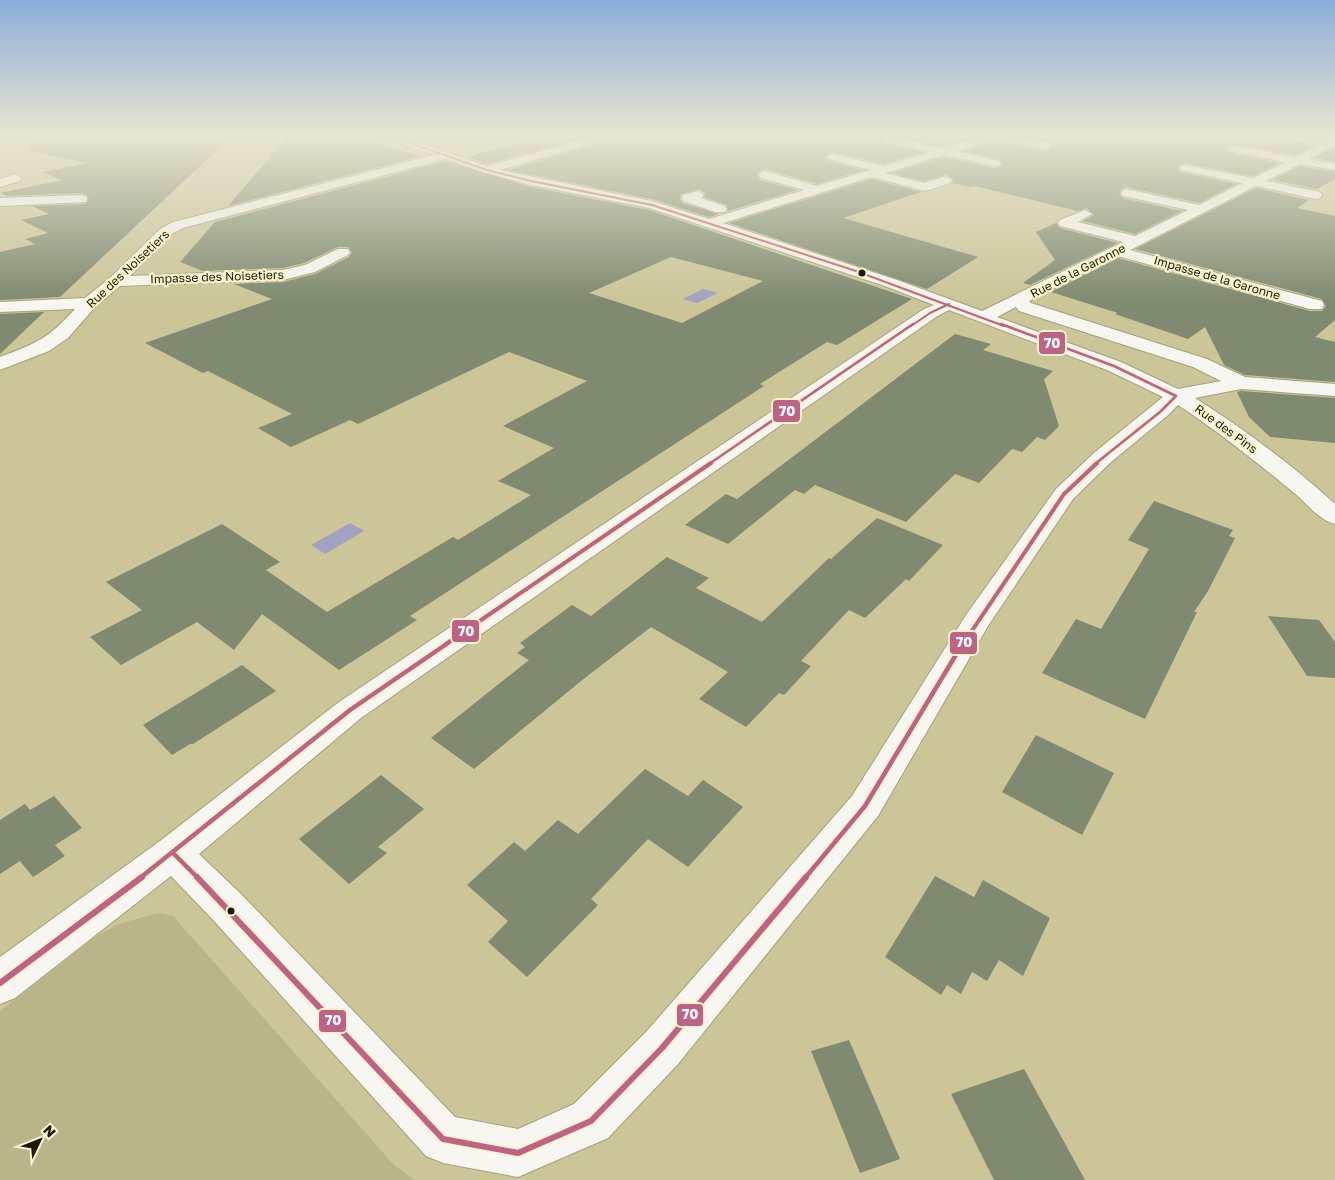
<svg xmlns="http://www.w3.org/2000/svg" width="1335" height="1180" viewBox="0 0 1335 1180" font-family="'Golos Text',sans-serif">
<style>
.green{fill:#bab489}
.water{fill:#a1a2bf}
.building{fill:#7f8a70;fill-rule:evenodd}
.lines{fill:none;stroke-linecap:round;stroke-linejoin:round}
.minor-casing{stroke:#a5a07c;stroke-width:2}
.minor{fill:#f7f6f0;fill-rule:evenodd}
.bus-1-far4-casing{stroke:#f9f4cd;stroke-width:4}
.bus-1-far3-casing{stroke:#f9f4cd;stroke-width:5}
.bus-1-far2-casing{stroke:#f9f4cd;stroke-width:8}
.bus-1-far1-casing{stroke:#f9f4cd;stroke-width:8}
.bus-1-casing{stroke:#f9f4cd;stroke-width:10}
.bus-1-far4{stroke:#be6386;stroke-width:2}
.bus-1-far3{stroke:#be6386;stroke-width:2.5}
.bus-1-far2{stroke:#be6386;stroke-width:4}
.bus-1-far1{stroke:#be6386;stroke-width:4.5}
.bus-1{stroke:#be6386;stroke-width:6}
.bus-dot{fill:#1d1902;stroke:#f9f4cd;stroke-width:2}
.labels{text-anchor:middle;stroke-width:4.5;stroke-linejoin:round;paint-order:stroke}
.far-street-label{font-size:12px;fill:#1d1902;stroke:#f9f4cd}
.line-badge{stroke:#f9f4cd;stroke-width:2}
.badge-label{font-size:14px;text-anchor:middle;font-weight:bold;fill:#fff}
</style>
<rect width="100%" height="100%" fill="#cbc598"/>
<polygon class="green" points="158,913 173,916 394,1165 414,1180 0,1180 0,1011 97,936 119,924"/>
<g class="water">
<polygon points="703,289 718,293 697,303 683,299"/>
<polygon points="350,523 364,531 325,554 311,545"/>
</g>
<g class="building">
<polygon points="32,136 232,136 60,297 0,300 0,252 35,244 25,239 48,233 21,220 49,214 32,206 86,204 89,200 86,194 81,193 7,196 0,193 62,180 42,172 88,163 30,151"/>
<polygon points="288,136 348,136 421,156 228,206"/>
<polygon points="546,136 590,136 487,164 468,157"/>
<polygon points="613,136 890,136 884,139 887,144 923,152 884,164 833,152 829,153 825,157 829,161 864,170 817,184 766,169 761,170 757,174 760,180 797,190 728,211 727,205 704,197 705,193 699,189 681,194 680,199 682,203 719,214 709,217 652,199 508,170 611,140"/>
<polygon points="894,136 978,136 943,146"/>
<polygon points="1018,136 1284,136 1291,141 1314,145 1296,155 1233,144 1227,146 1226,150 1229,153 1280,163 1253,176 1185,163 1181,164 1177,168 1181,172 1236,184 1199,203 1127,187 1123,188 1119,194 1123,198 1182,211 1135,234 1083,221 1094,215 1086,208 1078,211 975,186 970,187 952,183 954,180 947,174 924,181 892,173 944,157 995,168 999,167 1003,163 999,159 963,151 995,141 1046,151 1053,147 1050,142"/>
<polygon points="1332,148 1335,148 1335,162 1314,158"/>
<path d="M442,162h8l81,25 118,23 263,89 -75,46 -10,-3 -67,42 4,2 -354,230 7,4 -78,50 -77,-56 -28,36 -37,-28 -76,43 -31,-28 52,-27 -36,-28 116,-58 58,38 -14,8 61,42 126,-75 5,3 73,-45 -33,-14 56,-33 -51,-22 84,-45 -78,-29 -151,72 -8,-4 -59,27 -33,-19 34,-14 -84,-43 -5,2 -58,-30 127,-44 -38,-15 49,-2 32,-8 34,-17 3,-4 -4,-6h-10l-34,16 -21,5 -80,3 -23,-9 35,-40zM671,257l92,24 -81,42 -93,-30z"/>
<polygon points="1300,166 1335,172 1335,179 1317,189 1272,180"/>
<polygon points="872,179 921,192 843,218 978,257 927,289 729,223"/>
<polygon points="1256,188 1309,200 1297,208 1335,216 1335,320 1315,337 1335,342 1335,382 1245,375 1224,365 1205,327 1188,339 1115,314 1118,313 1051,292 1118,258 1310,311 1322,311 1326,306 1322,299 1135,249"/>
<polygon points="1056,223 1060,228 1118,243 1030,285 1023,283 1055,260 1036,232"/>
<polygon points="44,312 0,354 0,314"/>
<polygon points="955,334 991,344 983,350 1053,371 1044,379 1059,426 1045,440 1037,437 1022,452 1012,449 979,483 955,474 906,522 815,485 804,494 795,490 728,544 685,525 726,494 737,499"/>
<polygon points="1241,391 1335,398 1335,443 1270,437 1249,417 1237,392"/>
<polygon points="1154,501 1233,530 1229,536 1235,538 1208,591 1194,612 1197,612 1145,719 1042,673 1076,619 1101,629 1149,549 1128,540"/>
<polygon points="877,518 943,545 909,581 906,579 865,618 849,610 801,661 811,666 784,695 779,693 746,727 699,699 728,672 651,627 581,681 474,769 431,738 529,660 517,653 525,647 520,643 572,605 591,616 667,557 709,578 696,588 762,622 829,558 831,559"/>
<polygon points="1268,616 1319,620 1335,642 1335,678 1307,676"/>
<polygon points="242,665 276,691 193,744 190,744 172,755 143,725"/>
<polygon points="1036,735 1114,773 1082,835 1002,792"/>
<polygon points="645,769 688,796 703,780 743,807 688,867 648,839 591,899 598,905 527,977 488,942 508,921 467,885 514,842 525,851 558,820 578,834"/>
<polygon points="381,775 424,809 378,847 387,853 349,884 299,839"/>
<polygon points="54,796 82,828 55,845 65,856 33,877 20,861 0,874 0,820 25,804 30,810"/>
<polygon points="935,876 974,897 983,880 1050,918 1023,976 999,960 987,981 972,972 961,994 947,985 941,995 885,957"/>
<polygon points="849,1040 900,1159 860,1173 811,1051"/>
<polygon points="1024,1069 1085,1180 994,1180 951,1094"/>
</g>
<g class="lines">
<g class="minor-casing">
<g id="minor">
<path d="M385,136h14l88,30 109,-30h15l-1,2 -110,32 152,31 57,18 95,-29 -43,-12 -2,-3 2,-3 4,-1 52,15 54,-16 -42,-11 -2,-2 2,-2 4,-1 51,12 46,-14 -43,-10 -1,-2 5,-3 52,11 41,-12h26l40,8 1,2 -1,2 -4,1 -51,-10 -39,12 43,10 2,2 -2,2 -4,1 -51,-11 -59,18 39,10 22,-7 6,4 -2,3 -25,8 -53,-14 -149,46 174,57 85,31 141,-69 -63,-16 -2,-3 2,-3 25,-10 7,4 -14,8 57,14 53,-26 -65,-14 -2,-3 2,-3 4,-1 72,16 43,-22 -61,-13 -2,-2 2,-2 4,-1 68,13 33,-16 -57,-11 -1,-2 1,-2 4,-1 63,11 23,-13 -28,-5 -5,-3c16,0 34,4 49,0v10h-4l-22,13 26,5v6l-35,-6 -34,17 54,11 2,3 -2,3 -4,1 -60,-13 -126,64 192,51 2,4 -2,4h-12l-192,-53 -89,45 2,2 176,56 38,18 90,7v12l-94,-7 -46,9c49,31 97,67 140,106v20c-17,-4 -29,-22 -42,-32 -38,-31 -74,-60 -115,-87l-11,11 -56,46 -38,37 -85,127 -110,190 -200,248 -70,74 -90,39 -75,-14 -17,-7 -211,-234 -44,-46 -156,122 -15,6v-47l160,-116 179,-139 585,-393 10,-4 -49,-19 -236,-78 -118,-23 -48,-13 -37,-13 -263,69 -13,7 -40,41 153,-6 22,-5 33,-16h10l2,3 -2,3 -33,17 -32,8 -163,6 -25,21 -27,31 -19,13 -49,19v-13c37,-14 48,-18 75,-48l-75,3v-10l85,-4 25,-20 50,-49 13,-7 261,-67 -48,-17zM1016,307l3,4 174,56 28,14 -43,8 -57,-27 -124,-45zM949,310l158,60 56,27 -68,55 -39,37 -90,126 -114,181 -206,236 -72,72 -56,25 -63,-12 -212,-221 -44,-42 162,-136 575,-401z"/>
<polygon points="15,174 21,178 19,181 0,187 0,179"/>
<polygon points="698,191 704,195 701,198 725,206 727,209 725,212 715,212 683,201 682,198 683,195"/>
<polygon points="81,195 86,196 87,199 86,202 0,206 0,198"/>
</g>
</g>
<use href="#minor" class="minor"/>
<g class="bus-1-far4-casing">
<g id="bus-1-far4">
<polyline points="390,136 487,170 531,181 652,205 853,270 1004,326"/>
<polyline points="911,326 930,313 949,304"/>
</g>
</g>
<g class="bus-1-far3-casing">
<g id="bus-1-far3">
<polyline points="1001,324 1114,366 1176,396 1160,412 1095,464"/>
<polyline points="709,464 913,324"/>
</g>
</g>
<g class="bus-1-far2-casing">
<g id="bus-1-far2">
<polyline points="446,644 711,463"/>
<polyline points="963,644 1064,494 1097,463"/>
</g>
</g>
<g class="bus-1-far1-casing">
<g id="bus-1-far1">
<polyline points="173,853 198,878"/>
<polyline points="140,878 350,710 448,643"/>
<polyline points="805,878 865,806 963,643"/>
</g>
</g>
<g class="bus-1-casing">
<g id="bus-1">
<polyline points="197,877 443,1139 518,1153 591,1121 662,1048 806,877"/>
<polyline points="0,983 142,877"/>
</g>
</g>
<use href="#bus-1-far4" class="bus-1-far4"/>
<use href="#bus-1-far3" class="bus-1-far3"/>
<use href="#bus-1-far2" class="bus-1-far2"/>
<use href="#bus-1-far1" class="bus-1-far1"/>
<use href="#bus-1" class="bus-1"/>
</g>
<linearGradient id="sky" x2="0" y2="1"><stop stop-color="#8badd8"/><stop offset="0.45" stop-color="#e8e5d1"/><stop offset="1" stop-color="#e8e5d1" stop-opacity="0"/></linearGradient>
<rect width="1335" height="301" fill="url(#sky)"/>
<g class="bus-dot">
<circle cx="862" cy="273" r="4.5"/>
<circle cx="231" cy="911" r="4.5"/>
</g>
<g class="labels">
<g class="far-street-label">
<text transform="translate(128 269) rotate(-43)" y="4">Rue des Noisetiers</text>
<text transform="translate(1078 271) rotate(-27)" y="4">Rue de la Garonne</text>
<text transform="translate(217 277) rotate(-2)" y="4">Impasse des Noisetiers</text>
<text transform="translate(1217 278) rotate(16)" y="4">Impasse de la Garonne</text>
<text transform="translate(1226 429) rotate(36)" y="4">Rue des Pins</text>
</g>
</g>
<g class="line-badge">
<rect x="1038" y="331" width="28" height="24" rx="5" fill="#be6386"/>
<rect x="772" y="399" width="29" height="24" rx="5" fill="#be6386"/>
<rect x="451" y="619" width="29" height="24" rx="5" fill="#be6386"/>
<rect x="949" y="631" width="29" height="24" rx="5" fill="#be6386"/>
<rect x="676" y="1003" width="28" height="24" rx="5" fill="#be6386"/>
<rect x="318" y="1009" width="29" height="24" rx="5" fill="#be6386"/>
</g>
<g class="badge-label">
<text x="1052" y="348">70</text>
<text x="787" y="416">70</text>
<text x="466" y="636">70</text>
<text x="964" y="647">70</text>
<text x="690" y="1019">70</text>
<text x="333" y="1025">70</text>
</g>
<g transform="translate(40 1140) rotate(47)" stroke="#f9f4cd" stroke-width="4" paint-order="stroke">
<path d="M0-4L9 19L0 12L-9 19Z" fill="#1d1902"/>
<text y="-8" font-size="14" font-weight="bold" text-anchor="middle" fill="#1d1902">N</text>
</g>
</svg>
